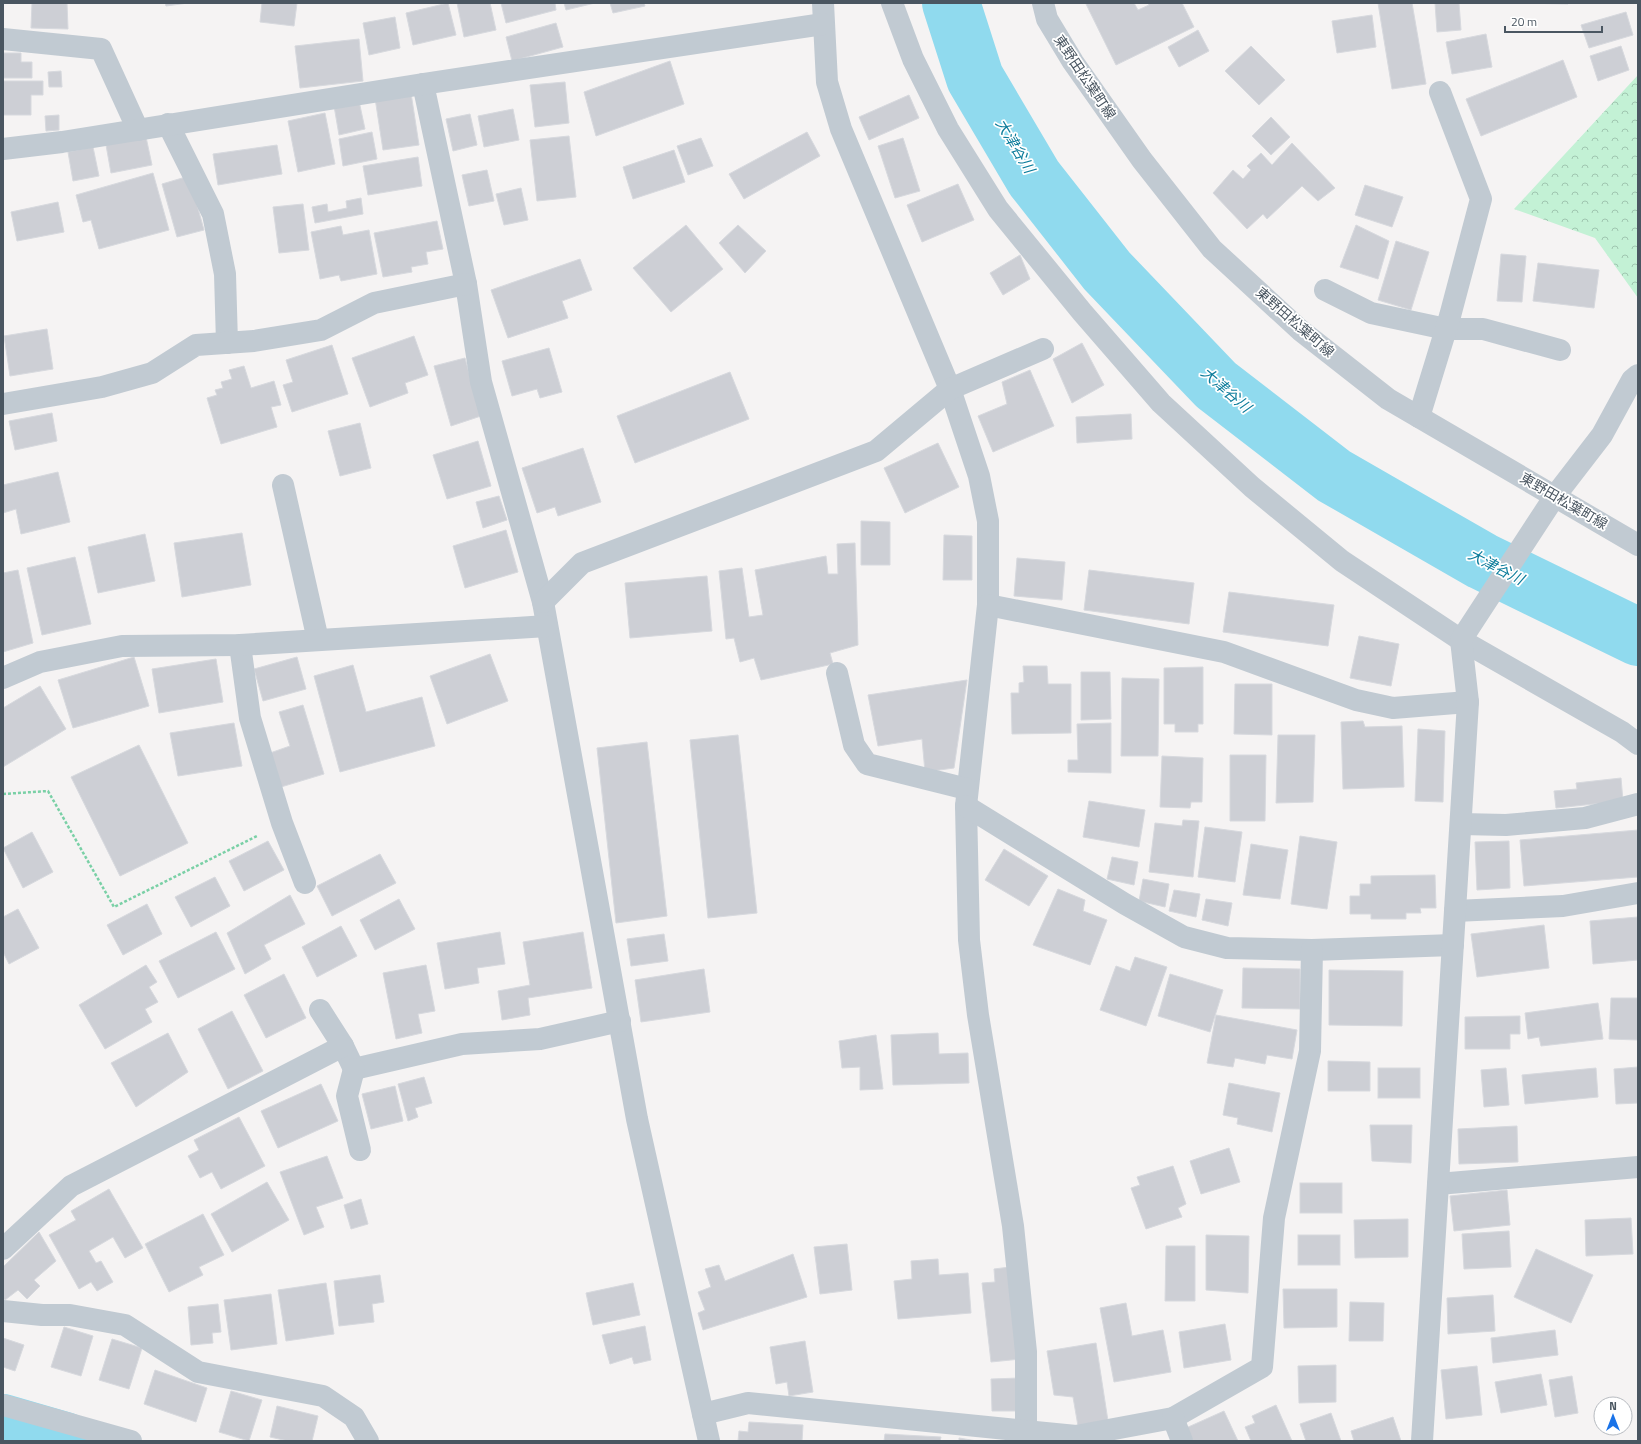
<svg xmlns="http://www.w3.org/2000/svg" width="1641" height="1444" viewBox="0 0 1641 1444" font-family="'Titillium Web','Noto Sans JP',sans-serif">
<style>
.forest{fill:url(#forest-crowns)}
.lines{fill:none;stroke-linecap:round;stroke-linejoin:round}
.river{stroke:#90daee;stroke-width:58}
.building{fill:#cdcfd5;stroke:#d7d9de}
.path{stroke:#7ad0a6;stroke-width:2.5;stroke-dasharray:3 2;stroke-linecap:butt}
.pedestrian{stroke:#c1cad2;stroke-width:22}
.minor{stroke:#c1cad2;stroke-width:22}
.labels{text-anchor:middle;stroke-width:3.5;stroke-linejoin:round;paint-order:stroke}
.street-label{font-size:14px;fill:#4a5661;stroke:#fff}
.water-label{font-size:15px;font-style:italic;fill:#0c7c9b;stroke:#fff}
</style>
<defs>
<pattern id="forest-crowns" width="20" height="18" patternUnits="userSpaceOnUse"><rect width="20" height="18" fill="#c3f1d5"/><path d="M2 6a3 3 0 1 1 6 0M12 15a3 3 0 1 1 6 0" fill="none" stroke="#a0c6b0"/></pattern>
</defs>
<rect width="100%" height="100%" fill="#f5f3f3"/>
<polygon class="forest" points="1638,75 1638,298 1595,238 1514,209"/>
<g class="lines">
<g class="river">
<polyline points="951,3 975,78 1034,178 1107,271 1216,385 1334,476 1482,561 1638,637"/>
<polyline points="3,1423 65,1441"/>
</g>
</g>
<g class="building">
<polygon points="32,3 67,3 68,29 31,28"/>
<polygon points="165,3 188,3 166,6"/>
<polygon points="262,3 297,3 294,26 260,22"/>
<polygon points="448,3 456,35 413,45 406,13"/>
<polygon points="457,3 490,3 496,30 464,37"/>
<polygon points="501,3 555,3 556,10 506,23"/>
<polygon points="564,3 595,3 566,10"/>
<polygon points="610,3 644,3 645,6 613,13"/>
<polygon points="1088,3 1134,3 1138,10 1149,5 1148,3 1182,3 1194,27 1116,65 1086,4"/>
<polygon points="1378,3 1412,3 1426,84 1392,89"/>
<polygon points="1435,3 1459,3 1461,30 1437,32"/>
<polygon points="1520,3 1568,3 1568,4"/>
<polygon points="1626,12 1633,35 1589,48 1581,25"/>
<polygon points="1372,15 1376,47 1337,53 1332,21"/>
<polygon points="395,17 400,48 369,55 363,23"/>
<polygon points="556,23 563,47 512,61 506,37"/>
<polygon points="1198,30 1209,51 1179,67 1168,47"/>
<polygon points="1486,34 1492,67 1452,74 1446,42"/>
<polygon points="359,39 363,81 300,88 295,46"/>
<polygon points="1251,46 1285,80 1259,105 1225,71"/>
<polygon points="1621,46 1629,70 1598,81 1590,56"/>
<polygon points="3,53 21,53 21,62 32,62 32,78 3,78"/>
<polygon points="1563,60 1577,97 1481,136 1466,99"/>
<polygon points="670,61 684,104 596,136 584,92"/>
<polygon points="61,71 62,87 49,87 48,72"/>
<polygon points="3,81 43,81 43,95 31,95 31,115 3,115"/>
<polygon points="565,82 569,123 535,127 530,85"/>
<polygon points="411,93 419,145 383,150 375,98"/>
<polygon points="909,95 919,118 869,140 859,117"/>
<polygon points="359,101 365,129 339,135 334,106"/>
<polygon points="513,109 519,140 484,147 478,116"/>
<polygon points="325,113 335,164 298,172 288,121"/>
<polygon points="470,114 477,145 453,151 446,119"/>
<polygon points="59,115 59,130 46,131 45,116"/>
<polygon points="1271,117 1290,137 1271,155 1252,136"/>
<polygon points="372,132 377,159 343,166 339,139"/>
<polygon points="807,132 820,156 744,199 729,174"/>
<polygon points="569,136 576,197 537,201 530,140"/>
<polygon points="146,137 152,165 111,173 106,145"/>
<polygon points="701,138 713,166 688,175 677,146"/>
<polygon points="903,138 920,191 895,198 878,146"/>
<polygon points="1292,143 1335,188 1318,201 1302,186 1267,219 1263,214 1247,229 1213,193 1233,170 1243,179 1251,170 1247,166 1261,153 1272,165"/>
<polygon points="277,145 282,174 218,185 213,154"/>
<polygon points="93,147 99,176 73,181 68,152"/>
<polygon points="674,150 685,182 633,199 623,167"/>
<polygon points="418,157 422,186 368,195 363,166"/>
<polygon points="487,170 494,201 469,206 462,175"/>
<polygon points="153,173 169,230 99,249 91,220 83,222 76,195"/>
<polygon points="189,176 204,230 177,237 162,184"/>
<polygon points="958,184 974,220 922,242 907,205"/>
<polygon points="1365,185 1403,197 1392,227 1355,215"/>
<polygon points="521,188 528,220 504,225 496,194"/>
<polygon points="361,198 363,214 315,223 312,207 327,204 328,212 347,208 346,201"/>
<polygon points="58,202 64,232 17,241 11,212"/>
<polygon points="303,204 309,250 279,253 273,207"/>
<polygon points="437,221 443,249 426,252 428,264 411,267 412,272 383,277 374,233"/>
<polygon points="686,225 723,269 671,312 633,268"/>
<polygon points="738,225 766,251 745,273 719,243"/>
<polygon points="1356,225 1389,241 1378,279 1340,267"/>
<polygon points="341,226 343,235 369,230 377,274 341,281 339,275 320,279 311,232"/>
<polygon points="1396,241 1429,252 1411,310 1378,300"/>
<polygon points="1501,254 1526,256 1522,302 1497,301"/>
<polygon points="1020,255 1030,279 1003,295 990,273"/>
<polygon points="580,259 592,290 562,301 568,318 508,338 491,290"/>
<polygon points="1538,263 1599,270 1594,308 1533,301"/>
<polygon points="47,329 53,369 10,376 4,336"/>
<polygon points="414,336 428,375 405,383 408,393 370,407 352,358"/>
<polygon points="1082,343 1104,385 1072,403 1053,359"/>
<polygon points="332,345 348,394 292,412 283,385 293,382 286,360"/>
<polygon points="549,348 562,392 540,398 537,389 512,396 502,361"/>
<polygon points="465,358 481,416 451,426 434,366"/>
<polygon points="244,366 251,388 274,381 281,405 271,407 277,427 221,444 207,398 217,395 215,390 223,388 221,382 232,379 229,370"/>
<polygon points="1030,370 1054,426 993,452 978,416 1007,404 1002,382"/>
<polygon points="730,372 749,419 635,463 617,416"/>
<polygon points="52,413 57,441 15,450 9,421"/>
<polygon points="1131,414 1132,439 1077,443 1076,417"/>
<polygon points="360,423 371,468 340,476 328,431"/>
<polygon points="478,441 491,486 447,499 433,455"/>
<polygon points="938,443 959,487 905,513 884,468"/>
<polygon points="583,448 601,502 558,516 555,507 537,513 522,468"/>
<polygon points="58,472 70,522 21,534 16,509 3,513 3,485"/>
<polygon points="499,496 507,520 483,528 476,502"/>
<polygon points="861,521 890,522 890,565 861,565"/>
<polygon points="506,530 518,572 465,588 453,546"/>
<polygon points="242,533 251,585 182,597 174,543"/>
<polygon points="145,534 155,581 98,593 88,547"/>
<polygon points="944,535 972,536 972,580 943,580"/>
<polygon points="855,543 858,645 830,653 833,664 761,680 754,658 740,662 734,638 726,639 719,571 742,568 749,617 763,615 755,570 826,556 828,574 838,574 837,544"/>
<polygon points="75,557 91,624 42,635 27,568"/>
<polygon points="1017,558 1065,562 1062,600 1014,596"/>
<polygon points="18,570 33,643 3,652 3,573"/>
<polygon points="1089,570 1194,583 1189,624 1084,610"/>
<polygon points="707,576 712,631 630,638 625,583"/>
<polygon points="1229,592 1334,605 1328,646 1223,632"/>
<polygon points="1359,636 1399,644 1391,686 1350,678"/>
<polygon points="490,654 508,701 447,724 430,676"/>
<polygon points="134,657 149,706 73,728 58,680"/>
<polygon points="297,657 306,689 263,701 254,669"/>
<polygon points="216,659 223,702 159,713 152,669"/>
<polygon points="353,665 366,712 422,697 435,746 340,772 314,676"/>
<polygon points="1023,666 1047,666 1048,684 1071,684 1071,733 1012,734 1011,693 1019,693 1019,683 1024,682"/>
<polygon points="1203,667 1203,724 1198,724 1198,732 1175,732 1175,724 1164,724 1164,668"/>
<polygon points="1081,672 1110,672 1111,719 1081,720"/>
<polygon points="1122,678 1159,679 1158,756 1121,756"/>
<polygon points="967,680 954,768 925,772 922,739 878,746 868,695"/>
<polygon points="1235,684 1272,684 1272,735 1234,734"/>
<polygon points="40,686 66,729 3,767 3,708"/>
<polygon points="303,705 324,774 281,787 270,753 290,746 279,712"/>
<polygon points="1363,721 1365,727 1402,726 1404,787 1343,789 1341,722"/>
<polygon points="234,723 242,766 178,776 170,733"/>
<polygon points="1111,723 1111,773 1068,772 1068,760 1078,760 1077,724"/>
<polygon points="1418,729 1445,731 1443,802 1415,801"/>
<polygon points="738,735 757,913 708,918 690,740"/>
<polygon points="1278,735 1315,735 1313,802 1276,803"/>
<polygon points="647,742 667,916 616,923 597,748"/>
<polygon points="139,745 188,843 120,876 71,777"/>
<polygon points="1230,755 1266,755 1265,821 1230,821"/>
<polygon points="1162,756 1203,758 1202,802 1191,802 1190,808 1160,807"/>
<polygon points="1621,778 1623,801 1556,808 1554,791 1577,789 1576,783"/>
<polygon points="1089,801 1145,810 1139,847 1083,837"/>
<polygon points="1183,820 1199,821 1193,877 1149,872 1155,823 1182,826"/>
<polygon points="1205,827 1242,832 1235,882 1198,877"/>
<polygon points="1638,830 1638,877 1524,886 1520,840"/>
<polygon points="32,832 53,872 23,888 3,848"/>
<polygon points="1300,836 1337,842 1327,909 1291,904"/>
<polygon points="268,841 284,870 244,891 229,861"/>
<polygon points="1509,841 1510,888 1477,890 1475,842"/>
<polygon points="1251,844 1288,850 1280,899 1243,895"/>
<polygon points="1004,849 1048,876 1029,906 985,880"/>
<polygon points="380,854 396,883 332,916 317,886"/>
<polygon points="1112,857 1138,862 1134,885 1107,879"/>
<polygon points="1435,875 1436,908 1420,908 1421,913 1406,913 1406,919 1371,919 1371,914 1350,914 1350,896 1360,896 1360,884 1371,884 1371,876"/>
<polygon points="215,877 230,906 191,927 175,897"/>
<polygon points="1143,879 1169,884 1165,907 1139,901"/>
<polygon points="1058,889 1085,900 1083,911 1107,920 1090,965 1033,945"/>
<polygon points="1174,890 1200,894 1196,917 1169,911"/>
<polygon points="290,895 305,924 264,945 271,959 245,974 227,933"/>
<polygon points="399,899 415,929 375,950 360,920"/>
<polygon points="1206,899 1232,903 1228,926 1202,920"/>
<polygon points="147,904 162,934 123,955 107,925"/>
<polygon points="18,909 39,948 9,964 3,952 3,917"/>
<polygon points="1638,917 1638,960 1593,964 1590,921"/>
<polygon points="1544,925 1549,968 1477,977 1471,934"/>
<polygon points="341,926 357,956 317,977 302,947"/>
<polygon points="216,932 235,969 178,998 159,961"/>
<polygon points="500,932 505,964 477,968 479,983 445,989 437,943"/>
<polygon points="583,932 592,988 528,998 530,1015 502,1020 498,991 530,985 523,942"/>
<polygon points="664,934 668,961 631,966 627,939"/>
<polygon points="1135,957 1167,967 1146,1026 1100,1010 1116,966 1130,971"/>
<polygon points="146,965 157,982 149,987 158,1002 145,1009 152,1022 105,1049 79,1005"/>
<polygon points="426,965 435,1011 418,1014 422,1033 396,1039 383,973"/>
<polygon points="1243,968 1300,969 1300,1009 1242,1008"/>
<polygon points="704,969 710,1012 641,1022 635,980"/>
<polygon points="1329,970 1403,971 1402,1026 1329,1025"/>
<polygon points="284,974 306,1018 266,1038 244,995"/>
<polygon points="1170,974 1223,990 1210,1032 1158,1016"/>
<polygon points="1611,998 1638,998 1638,1040 1609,1039"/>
<polygon points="1598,1003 1603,1039 1541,1046 1539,1037 1528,1039 1525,1013"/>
<polygon points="232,1011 263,1071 228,1089 198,1029"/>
<polygon points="1216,1015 1297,1030 1292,1059 1267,1055 1265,1064 1235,1058 1233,1067 1207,1063"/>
<polygon points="1520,1016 1520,1034 1510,1034 1510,1049 1465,1049 1465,1017"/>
<polygon points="168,1033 188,1072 136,1107 111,1063"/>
<polygon points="938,1033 939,1054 968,1053 969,1083 893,1085 891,1035"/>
<polygon points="876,1035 883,1089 860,1090 860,1067 842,1068 839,1041"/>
<polygon points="1328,1061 1370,1062 1370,1091 1328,1091"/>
<polygon points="1638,1067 1638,1103 1616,1104 1614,1069"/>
<rect x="1378" y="1068" width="42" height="30"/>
<polygon points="1506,1068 1509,1105 1484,1107 1481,1070"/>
<polygon points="1596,1068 1598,1097 1525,1104 1522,1075"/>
<polygon points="424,1077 432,1103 415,1108 418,1117 408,1121 398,1084"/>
<polygon points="1229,1083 1280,1093 1272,1132 1237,1124 1238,1118 1223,1115"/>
<polygon points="321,1084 338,1121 278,1148 261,1111"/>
<polygon points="395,1086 403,1121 371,1129 362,1094"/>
<polygon points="239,1117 265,1166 221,1189 212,1172 200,1178 188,1156 199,1150 194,1140"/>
<polygon points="1370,1125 1412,1125 1411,1163 1372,1161"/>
<polygon points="1517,1126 1518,1162 1459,1164 1458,1129"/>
<polygon points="1229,1148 1240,1182 1201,1194 1190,1161"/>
<polygon points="327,1156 343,1198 316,1207 324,1227 304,1235 280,1172"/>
<polygon points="1173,1166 1186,1204 1178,1208 1182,1217 1146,1229 1131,1188 1140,1185 1137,1177"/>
<polygon points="267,1182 289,1220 232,1252 211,1214"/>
<rect x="1300" y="1183" width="42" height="30"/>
<polygon points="109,1189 143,1248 125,1258 113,1237 89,1251 96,1263 101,1261 113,1282 97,1291 91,1282 79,1289 49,1235 76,1220 71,1211"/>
<polygon points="1507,1190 1510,1225 1454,1231 1450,1196"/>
<polygon points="361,1199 368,1224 351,1229 344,1205"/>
<polygon points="203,1214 224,1255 199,1267 203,1275 169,1292 145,1244"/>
<polygon points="1631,1218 1633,1254 1586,1256 1585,1220"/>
<polygon points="1408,1219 1408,1257 1355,1258 1354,1220"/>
<polygon points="1509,1231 1511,1267 1464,1269 1462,1234"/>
<polygon points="39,1232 56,1261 34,1280 40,1286 27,1299 18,1290 5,1300 3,1298 3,1267"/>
<polygon points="1206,1235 1249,1236 1248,1293 1206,1290"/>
<rect x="1298" y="1235" width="42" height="30"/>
<polygon points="847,1244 852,1290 820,1294 814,1247"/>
<polygon points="1166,1246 1195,1246 1195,1301 1165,1301"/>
<polygon points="1536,1249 1593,1275 1571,1323 1514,1297"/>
<polygon points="793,1254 807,1297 703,1330 698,1313 705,1310 698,1292 711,1287 705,1269 719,1265 725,1281"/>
<polygon points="938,1259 939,1275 968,1273 971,1313 898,1319 894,1281 912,1279 911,1261"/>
<polygon points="1010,1267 1021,1359 991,1362 982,1283 995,1282 994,1269"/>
<polygon points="380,1275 384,1302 372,1304 374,1322 339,1326 334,1281"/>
<polygon points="326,1283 334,1334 286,1341 278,1290"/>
<polygon points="633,1283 640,1315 593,1325 586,1293"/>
<polygon points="1283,1289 1337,1289 1337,1327 1284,1328"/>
<polygon points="271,1294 277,1344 231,1350 224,1300"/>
<polygon points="1493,1295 1495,1331 1448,1334 1447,1298"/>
<polygon points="1350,1302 1384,1303 1383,1341 1349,1341"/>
<polygon points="1126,1303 1132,1336 1163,1330 1171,1372 1114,1382 1100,1308"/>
<polygon points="218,1304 221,1332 212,1333 213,1343 191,1345 188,1307"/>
<polygon points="1225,1324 1231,1360 1184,1368 1179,1332"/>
<polygon points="645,1326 651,1360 634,1364 632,1357 610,1364 602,1335"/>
<polygon points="64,1327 93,1336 81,1376 51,1367"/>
<polygon points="1555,1330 1558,1355 1493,1363 1491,1338"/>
<polygon points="3,1338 24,1345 15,1371 3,1367"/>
<polygon points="112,1339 142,1348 129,1389 99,1380"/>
<polygon points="805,1341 813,1392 789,1396 787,1382 776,1384 770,1347"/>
<polygon points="1096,1343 1108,1421 1078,1426 1073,1397 1054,1395 1047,1351"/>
<polygon points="1336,1365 1336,1402 1299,1403 1298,1366"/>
<polygon points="1477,1366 1482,1415 1446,1419 1441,1370"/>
<polygon points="155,1370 207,1388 196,1422 144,1404"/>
<polygon points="1541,1374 1547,1405 1501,1413 1495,1382"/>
<polygon points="1572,1376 1578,1413 1555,1417 1549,1380"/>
<polygon points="1019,1378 1020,1411 992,1411 991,1379"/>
<polygon points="231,1391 262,1400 249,1441 219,1432"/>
<polygon points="1276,1405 1292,1441 1251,1441 1245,1427 1255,1423 1252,1416"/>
<polygon points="277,1406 318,1416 312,1441 288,1441 270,1437"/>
<polygon points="1224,1411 1238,1441 1192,1441 1186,1428"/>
<polygon points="1331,1413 1341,1441 1306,1441 1300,1424"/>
<polygon points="1393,1417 1401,1441 1354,1441 1351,1431"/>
<polygon points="749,1422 803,1425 802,1441 738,1441 739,1431 748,1432"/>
<polygon points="885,1434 941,1437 940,1441 884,1441"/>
<polygon points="959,1438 977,1441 959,1441"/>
</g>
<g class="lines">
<polyline class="path" points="3,794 48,791 114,907 257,836"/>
<polyline class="pedestrian" points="3,1311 42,1315 70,1315 125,1325 198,1372 323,1396 354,1417 368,1441"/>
<g class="minor">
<polyline points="823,3 827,82 841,129 950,389 979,476 988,521 988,605 966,806 969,940 978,1015 1013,1226 1026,1352 1026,1431"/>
<polyline points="892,3 913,59 948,129 998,209 1082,312 1161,403 1252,487 1342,561 1461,640 1622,732 1638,744"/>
<polyline points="1043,3 1047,19 1073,62 1142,160 1212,249 1300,330 1388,399 1638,545"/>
<polyline points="3,39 101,49 138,130"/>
<polyline points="423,84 466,284 481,382 543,602 637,1119 709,1441"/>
<polyline points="168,124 213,214 225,274 227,343"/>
<polyline points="3,149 62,142 423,84 823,24"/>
<polyline points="1325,290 1371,313 1446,329 1483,329 1560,350"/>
<polyline points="3,404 102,387 152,373 196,345 254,341 321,330 374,303 466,284"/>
<polyline points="1419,417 1450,316 1481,199 1440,92"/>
<polyline points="283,485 318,640"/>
<polyline points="543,602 582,563 876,451 950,389 1043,349"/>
<polyline points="988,605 1224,652 1356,700 1393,708 1468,702"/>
<polyline points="240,645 250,718 282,823 305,883"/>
<polyline points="837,673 854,745 867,764 967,789"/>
<polyline points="3,678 40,662 122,646 240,645 547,626"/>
<polyline points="966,806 1125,904 1184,937 1227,948 1312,950 1453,945"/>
<polyline points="1461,824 1506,825 1585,818 1638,804"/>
<polyline points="1455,911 1563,906 1638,893"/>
<polyline points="320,1010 343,1046 354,1069 462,1044 540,1039 620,1021"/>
<polyline points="354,1069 347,1096 360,1150"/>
<polyline points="1438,1184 1638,1167"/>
<polyline points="3,1249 71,1186 343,1046"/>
<polyline points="3,1405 131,1441"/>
<polyline points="703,1414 748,1403 1076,1436 1173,1418 1262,1367 1274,1218 1310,1051 1312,950"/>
<polyline points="1173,1418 1182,1441"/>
<polyline points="1422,1441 1468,702 1461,640 1555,496 1602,435 1632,380 1638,375"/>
</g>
</g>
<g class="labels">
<g class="street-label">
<text transform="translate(1085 77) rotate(56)" y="5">東野田松葉町線</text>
<text transform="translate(1295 322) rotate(41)" y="5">東野田松葉町線</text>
<text transform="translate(1564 501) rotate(30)" y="5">東野田松葉町線</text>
</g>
<g class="water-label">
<text transform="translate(1015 146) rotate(59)" y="5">大津谷川</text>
<text transform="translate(1226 390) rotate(41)" y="5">大津谷川</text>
<text transform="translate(1496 567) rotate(27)" y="5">大津谷川</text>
</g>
</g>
<rect width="1641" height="1444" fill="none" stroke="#4a5661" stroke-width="8"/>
<g transform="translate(1613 1416)"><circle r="19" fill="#ffffff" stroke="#b7bbc0"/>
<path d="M0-3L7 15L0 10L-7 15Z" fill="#1a73e8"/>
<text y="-6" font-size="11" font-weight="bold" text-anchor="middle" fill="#4a5661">N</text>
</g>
<path d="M1505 26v6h97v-6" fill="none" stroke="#4a5661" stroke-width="2"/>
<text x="1511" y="26" font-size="12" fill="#4a5661" stroke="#ffffff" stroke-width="3" paint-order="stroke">20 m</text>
</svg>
